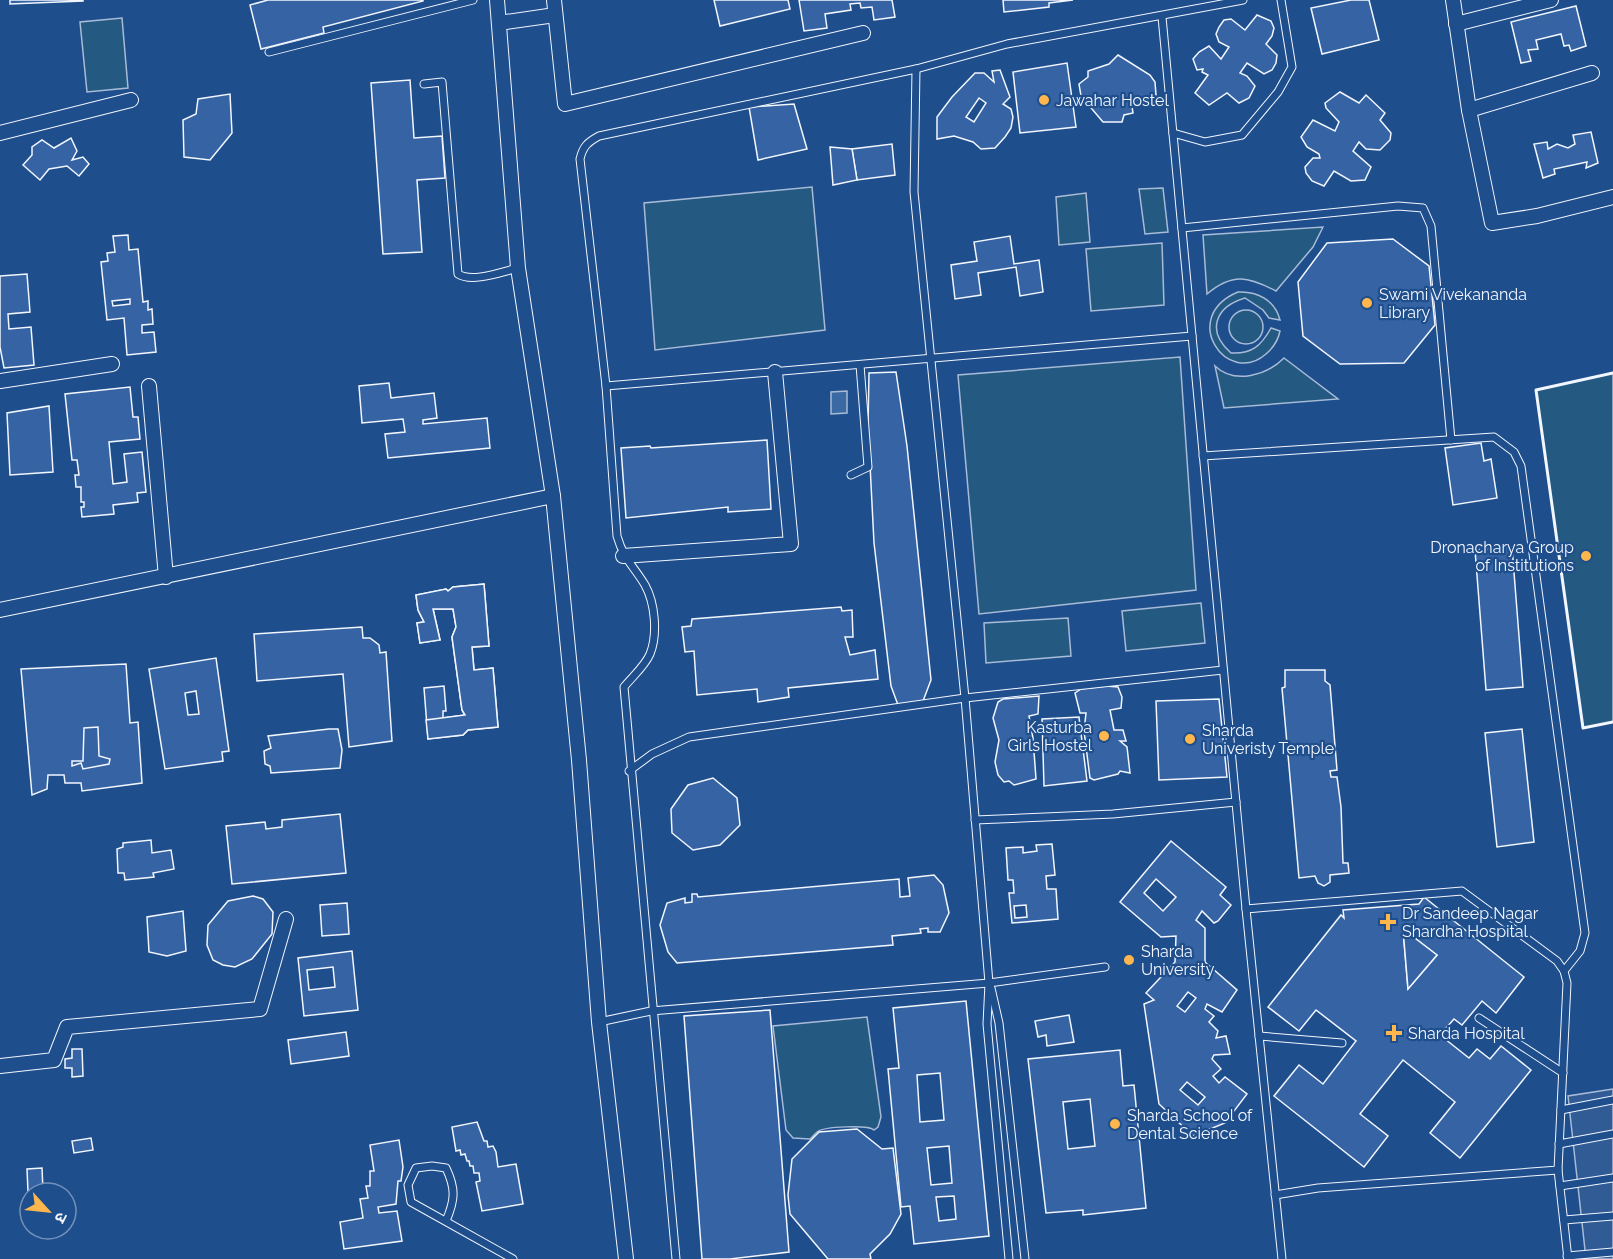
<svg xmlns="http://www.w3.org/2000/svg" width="1613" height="1259" viewBox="0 0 1613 1259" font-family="Raleway,'Noto Sans Devanagari',sans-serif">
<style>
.green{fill:#245a82;stroke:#a8bbd7;stroke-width:1.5}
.parking{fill:#305b95;stroke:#a8bbd7;stroke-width:1.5}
.water{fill:#3b69a3;stroke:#a8bbd7;stroke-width:1.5}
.building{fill:#3563a3;stroke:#f2f6ff;stroke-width:1.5;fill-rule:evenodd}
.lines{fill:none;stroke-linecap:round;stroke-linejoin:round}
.lane-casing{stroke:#f2f6ff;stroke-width:9}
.street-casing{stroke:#f2f6ff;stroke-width:16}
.lane{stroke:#1f4e8c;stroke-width:7}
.street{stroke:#1f4e8c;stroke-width:14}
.wall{stroke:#f2f6ff;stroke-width:3}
.poi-dot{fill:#ffb74d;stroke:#1f4e8c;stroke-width:2}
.labels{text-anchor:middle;stroke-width:4.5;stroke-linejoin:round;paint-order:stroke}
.poi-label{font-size:16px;fill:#f2f6ff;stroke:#1f4e8c;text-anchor:start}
</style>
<rect width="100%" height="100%" fill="#1f4e8c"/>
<g class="green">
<polygon points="122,18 128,88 87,92 80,22"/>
<polygon points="812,187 825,330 655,350 644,203"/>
<polygon points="1163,188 1168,232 1145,234 1139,189"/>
<polygon points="1086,193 1090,242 1059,245 1056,197"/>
<path d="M1323,227l-10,20 -37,44c-27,-14 -43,-19 -69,3l-4,-59z"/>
<polygon points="1162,243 1164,305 1091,311 1086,249"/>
<path d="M1238,292c19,-1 37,8 42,28l-11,-2 -6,-8 -18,-12c-30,9 -39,33 -14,55 21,1 30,-7 40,-25l9,3c-2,10 -7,17 -14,23 -39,34 -88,-37 -28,-62z"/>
<circle cx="1246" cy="327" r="17"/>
<polygon points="1180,357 1196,590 979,614 958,375"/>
<path d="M1284,358l54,41 -114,9 -9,-42c20,19 52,9 69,-8z"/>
<polygon points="1613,373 1613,722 1583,728 1536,390"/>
<polygon points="1201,603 1205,643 1126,651 1122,611"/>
<polygon points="1068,618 1071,656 986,663 984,623"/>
<path d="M867,1017l14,100 -3,10 -4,3c-5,-5 -50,-4 -57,2 -3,2 -4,5 -7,7l-17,-1 -7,-8 -13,-104z"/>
</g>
<polygon class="parking" points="1613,1089 1613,1259 1586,1259 1568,1096"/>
<polygon class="water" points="847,391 847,413 831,414 831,392"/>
<g class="building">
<polygon points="10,0 83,0 83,1 10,4"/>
<polygon points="268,0 423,0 423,1 323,27 324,33 261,49 250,5"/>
<polygon points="714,0 788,0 790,9 720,26"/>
<polygon points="799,0 892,0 895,17 874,20 872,7 861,8 860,3 850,4 851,10 825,14 827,28 804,31"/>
<polygon points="1003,0 1073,0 1049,3 1049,7 1004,12"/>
<polygon points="1351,0 1369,0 1379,40 1322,54 1311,8"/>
<polygon points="1576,6 1586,46 1571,51 1569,45 1564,46 1561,34 1536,40 1538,49 1528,50 1531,61 1521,63 1511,22"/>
<polygon points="1257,15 1271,21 1274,28 1272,36 1266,44 1277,55 1276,63 1272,70 1264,74 1247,63 1240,73 1247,76 1255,86 1249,98 1239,103 1227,93 1209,105 1195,93 1208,75 1202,72 1203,69 1197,70 1193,59 1199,52 1209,46 1221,59 1229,47 1219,42 1216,34 1219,27 1224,20 1231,19 1245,30"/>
<polygon points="1118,55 1150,75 1155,82 1156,95 1148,99 1131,100 1133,113 1124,115 1122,122 1103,122 1081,96 1079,84 1088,77 1088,71 1109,64"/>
<polygon points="1067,63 1076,127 1020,133 1013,72"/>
<path d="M1000,70l10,27 -7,7 8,5 2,8 -2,11 -6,9 -10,11 -14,1 -8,-7 -19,-6 -17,3v-22l15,-20 23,-24h9l10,9 -2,-11zM979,98l7,5 -12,19 -8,-5z"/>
<polygon points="410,80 414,138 442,136 445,178 417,180 422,252 383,254 371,83"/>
<polygon points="1340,92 1359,103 1366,95 1385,113 1380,120 1391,133 1390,140 1380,150 1366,149 1359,142 1353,151 1371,167 1365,180 1351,181 1334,171 1324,186 1312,181 1306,173 1305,167 1313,158 1320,158 1319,154 1307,147 1301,137 1313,120 1335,131 1339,122 1326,108 1325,103"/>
<polygon points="230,94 232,133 228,138 210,160 184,157 183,120 196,114 198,99"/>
<polygon points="794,104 807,149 758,160 749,107"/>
<polygon points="1591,132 1598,163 1586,168 1587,162 1554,169 1555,174 1543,178 1534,144 1547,142 1548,149 1557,144 1568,148 1575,144 1573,135"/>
<polygon points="71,138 77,151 72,160 83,157 89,164 79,176 67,166 49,169 40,180 23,165 32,155 32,147 42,140 54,148"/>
<polygon points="892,144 895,175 857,180 852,149"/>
<polygon points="830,147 852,149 857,180 833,185"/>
<path d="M128,235l1,15 9,-1 5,53 5,-1v9l4,-1 1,15 -11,1v8l12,-1 2,20 -29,3 -3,-37 -17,2 -6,-58 7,-1 -1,-8 8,-1 -2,-16zM130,299v5l-17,2 -1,-5z"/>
<polygon points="1010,236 1014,264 1039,260 1043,292 1020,296 1016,267 978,273 981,295 955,299 951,265 977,261 974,242"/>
<polygon points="1393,239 1429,266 1435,325 1404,363 1340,364 1303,336 1298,282 1327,243"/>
<polygon points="27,274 30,312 8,314 9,329 31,327 34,365 4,368 0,347 0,276"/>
<polygon points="896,372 907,446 931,680 923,701 898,705 891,686 874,543 868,425 869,373"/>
<polygon points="389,383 391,398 434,393 437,418 423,420 423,424 487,418 490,448 388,458 385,434 405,432 403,419 362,423 359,386"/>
<polygon points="130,387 133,417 138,417 140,439 109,442 113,484 127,482 124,454 142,452 146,492 137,493 138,502 113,505 114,514 82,517 81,507 84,507 84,502 81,502 81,487 76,487 75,475 79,475 77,460 72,460 65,394"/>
<polygon points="49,406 53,472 10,475 7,413"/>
<polygon points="767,440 771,509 728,512 728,507 626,518 621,448 650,446 651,448"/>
<polygon points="1481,443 1484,461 1491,459 1497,498 1453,505 1445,448"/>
<polygon points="1512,547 1523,687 1486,690 1475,550"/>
<polygon points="484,584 489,646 472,647 474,670 493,668 498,727 468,730 463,735 428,739 424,688 444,686 446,711 443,711 443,718 465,715 462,710 452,637 456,627 453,609 433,609 440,640 420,643 417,623 424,622 418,610 416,595 446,589 448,591 453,587"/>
<polygon points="484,584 489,646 472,647 474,670 493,668 498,727 468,730 463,735 428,739 426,720 465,715 462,710 452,637 456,627 453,609 433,609 440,640 420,643 417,623 424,622 418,610 416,595 446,589 448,591 453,587"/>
<polygon points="841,607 842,611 852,610 853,637 845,637 850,655 875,650 878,679 788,688 789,697 758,702 757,689 697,695 694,651 685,652 682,627 691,626 692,619"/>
<polygon points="362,627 363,638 370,638 379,645 380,653 386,652 392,741 349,747 343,674 257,681 254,634"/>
<path d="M216,658l13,93 -7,1 1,9 -58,8 -16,-100zM196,691l3,23 -11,1 -3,-22z"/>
<polygon points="126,664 130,723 138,722 142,783 82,791 81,783 65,783 64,775 48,775 47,789 32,795 21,669"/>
<polygon points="1285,670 1325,670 1325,681 1330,685 1337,770 1330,771 1331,777 1337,777 1341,807 1343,863 1348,863 1349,873 1330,875 1330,882 1324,886 1318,883 1315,876 1299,878 1282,688 1285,687"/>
<polygon points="1106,686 1118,687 1122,697 1121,708 1110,710 1114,730 1123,730 1126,741 1120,741 1127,747 1130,773 1120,771 1118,774 1094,780 1090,778 1084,731 1086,713 1080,713 1075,693 1081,689"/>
<polygon points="1039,696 1038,714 1029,716 1033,738 1036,779 1014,785 1009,781 1004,782 998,775 995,762 999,740 993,718 998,702 1003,699"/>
<polygon points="1219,699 1227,777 1159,780 1156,701"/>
<polygon points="1079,717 1087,781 1044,786 1042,719"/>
<polygon points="98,727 99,756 110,759 109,764 83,769 81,763 72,766 72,761 83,761 84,728"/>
<polygon points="329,729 338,729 342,750 340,768 271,773 270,766 265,764 264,751 271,748 268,736"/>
<polygon points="1522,729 1534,842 1497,847 1485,733"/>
<polygon points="713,778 737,798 740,825 720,845 693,850 672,833 671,809 688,785"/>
<polygon points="340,814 346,873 232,884 226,826 265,822 266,829 282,827 282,820"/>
<polygon points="151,840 152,853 171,850 174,869 153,873 154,877 125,880 124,873 118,873 117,849 123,847 123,843"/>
<path d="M1171,841l55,46 -6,8 11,10 -13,16 -4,2 -12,-12 -6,9 9,8v34l32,28 -15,22 -15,-8 -2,5 9,7 -5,6 9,9 -2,7 10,-2 4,18 -16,1 -2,4 9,10 -8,7 6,7 6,-6 22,17 -22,29 -32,13 -34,-32 -15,-100 10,-4 -8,-7 29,-31 1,-26 -15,1 -41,-35zM1156,879l20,18 -13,14 -19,-18zM1188,992l8,6 -11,14 -8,-6zM1187,1082l18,15 -7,8 -18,-15z"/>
<path d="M1052,844l3,31 -9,1 1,13h9l2,30 -46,4 -3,-30h5l-1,-13h-5l-2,-32 17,-1v6l14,-2 -1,-6zM1026,905l1,12 -12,1 -1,-12z"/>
<polygon points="934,875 943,885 949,913 940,932 928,932 928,928 920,929 921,933 892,936 893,945 677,963 668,952 660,925 667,903 685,898 685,903 692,902 692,894 697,894 698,897 899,879 900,897 910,896 908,878"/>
<polygon points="253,896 263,899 273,912 272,934 252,959 235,967 223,965 213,960 207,945 208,925 228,901"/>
<path d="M1424,897l100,80 -28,36 -14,-12 -20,24 -8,-6 -14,16 29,23 8,-9 13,10 11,-13 30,24 -71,88 -30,-25 25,-31 -52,-42 -43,54 28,22 -24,31 -90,-71 25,-31 24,19 33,-43 -40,-31 -17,21 -31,-24 73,-92 3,3 -1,-8 76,-6zM1403,929l34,26 -29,34z"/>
<polygon points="347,903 349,934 322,936 320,905"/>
<polygon points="183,911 186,951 167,956 149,952 147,917"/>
<polygon points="1403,929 1437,955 1408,989"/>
<path d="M352,951l6,59 -54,6 -6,-58zM333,967l2,20 -26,3 -2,-20z"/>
<path d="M966,1001l23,235 -75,8 -4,-38 -9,1 -13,-138 11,-1 -6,-60zM940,1073l4,47 -24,2 -3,-47zM949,1146l3,37 -21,2 -4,-37zM954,1196l2,23 -17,2 -3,-24z"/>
<polygon points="770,1010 789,1252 730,1259 702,1259 684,1016"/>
<polygon points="1069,1015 1074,1042 1047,1046 1046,1035 1038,1037 1035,1021"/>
<polygon points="346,1032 349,1056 291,1064 288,1040"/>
<polygon points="72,1049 82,1049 83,1076 72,1077 72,1068 65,1068 65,1059 72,1058"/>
<path d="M1120,1050l3,36 11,-1 12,123 -63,7v-5l-37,3 -18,-154zM1090,1099l5,47 -27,3 -5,-47z"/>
<polygon points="477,1122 484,1141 487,1141 488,1147 493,1146 496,1152 498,1167 516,1164 523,1204 482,1211 476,1182 480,1181 479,1173 474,1173 473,1166 470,1166 469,1161 467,1161 465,1154 461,1155 460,1150 456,1151 452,1127"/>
<polygon points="857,1129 882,1149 893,1148 901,1214 890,1234 870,1254 871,1259 828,1259 790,1214 788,1195 792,1159 819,1132"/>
<polygon points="91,1138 93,1150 74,1153 72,1141"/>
<polygon points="399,1140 403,1167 401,1181 398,1181 396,1204 378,1207 379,1213 397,1211 402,1241 344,1249 340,1222 363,1218 360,1199 368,1198 366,1186 370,1186 370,1171 374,1171 370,1145"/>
<polygon points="42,1168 43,1191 28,1192 27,1169"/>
</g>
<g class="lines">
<g class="lane-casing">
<g id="lane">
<polyline points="1162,17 1246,909 1282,1259"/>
<polyline points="269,52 473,0"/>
<polyline points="916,69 914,192 965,698 989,983 987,1024 1009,1259"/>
<path d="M424,84l18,-2 16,192c14,9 43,-2 60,-6"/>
<polyline points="1173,133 1205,142 1242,135 1278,92 1292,67 1281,0"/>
<polyline points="1182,228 1398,206 1423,208 1431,226 1451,440"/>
<polyline points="606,386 1192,336"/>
<polyline points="1203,456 1494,437 1514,452 1521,466 1585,933 1580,951 1564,971"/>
<polyline points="851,475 868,467 860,365"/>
<polyline points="629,771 652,754 689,737 965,698 1223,670"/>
<polyline points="975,820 1113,814 1236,802"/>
<polyline points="1246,909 1462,891 1557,961 1564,971 1567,983 1558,1170 1318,1188 1275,1195"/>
<polyline points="991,988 999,1023 1025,1259"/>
<polyline points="1479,1018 1563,1073"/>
<polyline points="599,1022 651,1011 989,983 1105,967"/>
<polyline points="1259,1036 1342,1043"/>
<polyline points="1561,1110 1613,1100"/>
<polyline points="1559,1144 1613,1134"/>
<polyline points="1558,1170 1568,1259"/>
<polyline points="1560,1186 1613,1178"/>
<polyline points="1564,1220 1613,1216"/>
<path d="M446,1221c9,-21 10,-32 0,-53l-14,-2 -16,2 -8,17 3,17 102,57"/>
<polyline points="1567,1256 1613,1252"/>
<path d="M676,1259l-52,-572c8,-10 21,-21 26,-33 8,-20 5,-51 -5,-69 -12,-20 -21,-25 -28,-49l-11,-150 -26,-227c3,-13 8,-17 19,-23l317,-67 91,-25 236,-44"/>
</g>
</g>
<g class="street-casing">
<g id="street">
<polyline points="497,0 518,268 553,496 579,760 599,1022 626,1259"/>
<polyline points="554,0 565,104 863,33"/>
<polyline points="1453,0 1469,110 1492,223 1537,216 1613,197"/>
<polyline points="499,23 555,15"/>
<polyline points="1456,24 1551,0"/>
<polyline points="1469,110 1592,73"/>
<polyline points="0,133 131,100"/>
<polyline points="0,381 112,364"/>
<polyline points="149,386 166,577"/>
<polyline points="623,556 791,544 775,372"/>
<polyline points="0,610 553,496"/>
<polyline points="0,1066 54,1060 67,1027 260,1009 286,919"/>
</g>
</g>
<use href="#lane" class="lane"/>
<use href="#street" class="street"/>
<polyline class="wall" points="1613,373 1536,390 1583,728 1613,722"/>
</g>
<g class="poi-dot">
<circle cx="1044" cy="100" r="6"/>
<circle cx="1367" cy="303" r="6"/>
<circle cx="1586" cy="556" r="6"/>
<circle cx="1104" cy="736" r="6"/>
<circle cx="1190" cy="739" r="6"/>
<path d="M1385 913h6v6h6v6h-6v6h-6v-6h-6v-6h6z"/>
<circle cx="1129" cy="960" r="6"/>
<path d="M1391 1024h6v6h6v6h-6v6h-6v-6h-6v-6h6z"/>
<circle cx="1115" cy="1124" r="6"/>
</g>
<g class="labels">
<g class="poi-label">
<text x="1056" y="106">Jawahar Hostel</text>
<text x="1379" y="300">Swami Vivekananda<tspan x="1379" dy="18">Library</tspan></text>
<text x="1574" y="553" text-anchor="end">Dronacharya Group<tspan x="1574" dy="18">of Institutions</tspan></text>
<text x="1092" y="733" text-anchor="end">Kasturba<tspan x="1092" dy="18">Girls Hostel</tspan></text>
<text x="1202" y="736">Sharda<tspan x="1202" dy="18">Univeristy Temple</tspan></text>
<text x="1402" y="919">Dr Sandeep Nagar<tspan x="1402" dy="18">Shardha Hospital</tspan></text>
<text x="1141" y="957">Sharda<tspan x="1141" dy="18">University</tspan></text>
<text x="1408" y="1039">Sharda Hospital</text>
<text x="1127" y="1121">Sharda School of<tspan x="1127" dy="18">Dental Science</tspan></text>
</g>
</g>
<g transform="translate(48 1211) rotate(117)"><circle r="28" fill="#1f4e8c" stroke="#7391ba" stroke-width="1.5"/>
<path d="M0-4.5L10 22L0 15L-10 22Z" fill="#ffb74d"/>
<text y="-9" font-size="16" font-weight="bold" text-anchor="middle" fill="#f2f6ff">उ</text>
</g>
</svg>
